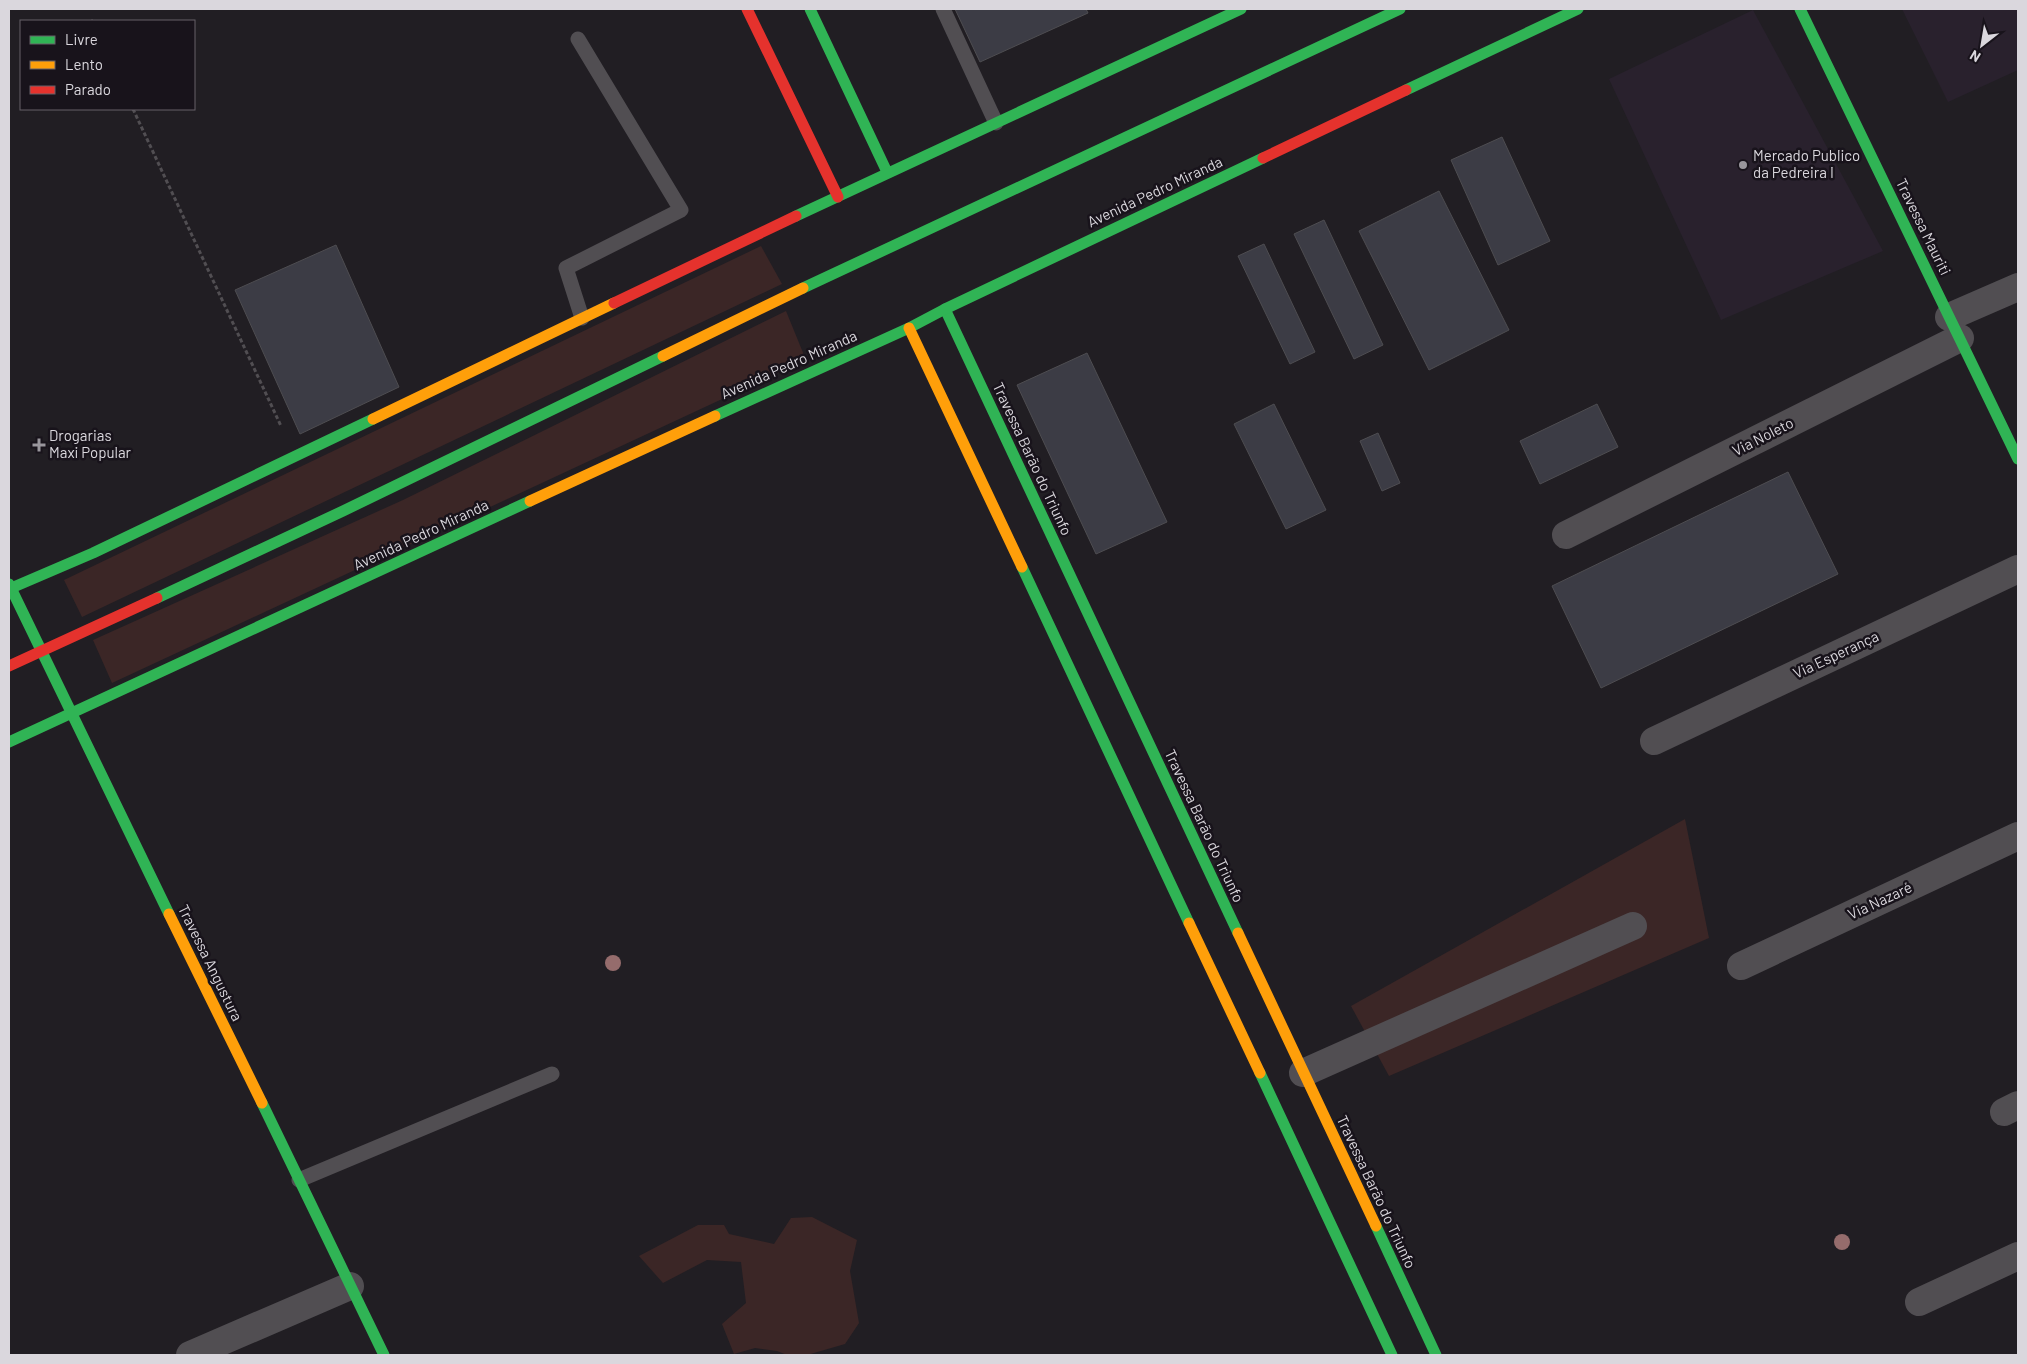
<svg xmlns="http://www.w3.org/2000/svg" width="2027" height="1364" viewBox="0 0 2027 1364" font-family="Barlow,sans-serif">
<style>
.built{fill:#29212d}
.green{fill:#3b2626}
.building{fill:#3c3c45;stroke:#4e4d51}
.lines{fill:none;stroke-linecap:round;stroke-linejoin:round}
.path{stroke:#514e52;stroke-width:3;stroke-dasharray:4 2.5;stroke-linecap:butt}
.lane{stroke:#514e52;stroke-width:15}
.street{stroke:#514e52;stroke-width:28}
.fast{stroke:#30b455;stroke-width:11}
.slow{stroke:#ff9f0a;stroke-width:11}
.jam{stroke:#e5322d;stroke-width:11}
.tree{fill:#956c6c}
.poi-dot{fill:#99969c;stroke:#18131b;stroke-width:2}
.labels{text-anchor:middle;stroke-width:5;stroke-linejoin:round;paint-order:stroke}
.poi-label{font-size:15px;fill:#dad7dd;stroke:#18131b;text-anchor:start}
.street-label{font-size:15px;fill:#dad7dd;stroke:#18131b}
</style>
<rect width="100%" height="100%" fill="#211e23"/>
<g class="built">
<polygon points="1902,9 2018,9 2018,70 1948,102"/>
<polygon points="1753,10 1883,251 1721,320 1609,79"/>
</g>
<g class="green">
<polygon points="761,246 782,284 82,617 64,580"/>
<polygon points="786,311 806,360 112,683 93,640 403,500"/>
<polygon points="1685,819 1709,938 1389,1076 1351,1006"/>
<polygon points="812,1217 857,1240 850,1271 859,1323 845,1344 807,1355 787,1355 777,1351 755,1348 734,1354 722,1324 746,1303 741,1262 707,1260 663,1283 639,1256 698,1225 724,1225 729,1234 774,1244 791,1218"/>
</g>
<g class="building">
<polygon points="955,9 1086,9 1088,13 980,62"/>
<polygon points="1502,137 1550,241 1498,265 1451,160"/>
<polygon points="1439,191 1509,330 1429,370 1359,231"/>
<polygon points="1324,220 1383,345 1354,359 1294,234"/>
<polygon points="1264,244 1315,352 1290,364 1238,256"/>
<polygon points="336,245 399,387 300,434 235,290"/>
<polygon points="1087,353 1167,522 1096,554 1017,385"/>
<polygon points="1274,404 1326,510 1286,529 1234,424"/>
<polygon points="1597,404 1618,447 1540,484 1520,441"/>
<polygon points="1378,433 1400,483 1382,491 1360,441"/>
<polygon points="1788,472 1838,574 1601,688 1552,586"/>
</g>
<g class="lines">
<g class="path">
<polyline points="91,20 92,21"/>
<polyline points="133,109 281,426"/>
</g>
<g class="lane">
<polyline points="943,9 996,123"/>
<polyline points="578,39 681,210 566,268 582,318"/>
<polyline points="299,1180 552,1074"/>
</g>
<g class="street">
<polyline points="1949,317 2018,287"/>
<polyline points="1566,535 1960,338"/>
<polyline points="1654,741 2018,569"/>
<polyline points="1741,966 2018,836"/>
<polyline points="1303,1073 1633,926"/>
<polyline points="2004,1112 2018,1105"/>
<polyline points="1919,1302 2018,1256"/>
<polyline points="190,1355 350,1286"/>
</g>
<g class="fast">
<polyline points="810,9 887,172"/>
<polyline points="1800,9 2018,459"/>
<polyline points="1406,90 1578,9"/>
<polyline points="796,216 1241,9"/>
<polyline points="803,288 1400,9"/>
<polyline points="945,309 1238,933"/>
<polyline points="715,416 909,328 945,309 1263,158"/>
<polyline points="1022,567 1189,923"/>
<polyline points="9,584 169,914"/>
<polyline points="9,589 93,553 373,419"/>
<polyline points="157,598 343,511 663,356"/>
<polyline points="9,742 530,501"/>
<polyline points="1260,1073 1392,1355"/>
<polyline points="262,1103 384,1355"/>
<polyline points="1376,1226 1436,1355"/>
</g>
<g class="slow">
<polyline points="909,328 1022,567"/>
<polyline points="663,356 803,288"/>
<polyline points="373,419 614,303"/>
<polyline points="530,501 715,416"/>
<polyline points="169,914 262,1103"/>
<polyline points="1189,923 1260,1073"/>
<polyline points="1238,933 1376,1226"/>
</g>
<g class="jam">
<polyline points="747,9 838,197"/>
<polyline points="1263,158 1406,90"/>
<polyline points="614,303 796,216"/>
<polyline points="9,666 157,598"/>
</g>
</g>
<g class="tree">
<circle cx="613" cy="963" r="8"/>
<circle cx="1842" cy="1242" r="8"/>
</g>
<g class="poi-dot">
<circle cx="1743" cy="165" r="5"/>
<path d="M36.5 437.5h5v5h5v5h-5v5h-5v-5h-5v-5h5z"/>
</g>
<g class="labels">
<g class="poi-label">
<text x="1753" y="161">Mercado Publico<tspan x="1753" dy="17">da Pedreira I</tspan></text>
<text x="49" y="441">Drogarias<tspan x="49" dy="17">Maxi Popular</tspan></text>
</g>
<g class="street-label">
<text transform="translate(1155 192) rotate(-25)" y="5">Avenida Pedro Miranda</text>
<text transform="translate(1923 227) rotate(64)" y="5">Travessa Mauriti</text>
<text transform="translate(789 365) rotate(-24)" y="5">Avenida Pedro Miranda</text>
<text transform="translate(1763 437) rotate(-27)" y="5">Via Noleto</text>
<text transform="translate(1032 459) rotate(65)" y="5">Travessa Barão do Triunfo</text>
<text transform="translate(421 535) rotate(-25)" y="5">Avenida Pedro Miranda</text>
<text transform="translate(1836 655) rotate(-25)" y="5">Via Esperança</text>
<text transform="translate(1204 826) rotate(65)" y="5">Travessa Barão do Triunfo</text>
<text transform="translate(1880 901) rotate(-25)" y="5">Via Nazaré</text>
<text transform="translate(210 963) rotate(64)" y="5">Travessa Angustura</text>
<text transform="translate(1376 1192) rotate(65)" y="5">Travessa Barão do Triunfo</text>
</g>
</g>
<rect width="2027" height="1364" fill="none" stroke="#dad7dd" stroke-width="20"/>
<rect x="20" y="20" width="175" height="90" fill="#18131b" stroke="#666169"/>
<rect x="30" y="36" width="25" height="8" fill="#30b455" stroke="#666169"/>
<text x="65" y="45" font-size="15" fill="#dad7dd">Livre</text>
<rect x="30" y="61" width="25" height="8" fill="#ff9f0a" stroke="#666169"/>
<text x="65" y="70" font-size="15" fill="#dad7dd">Lento</text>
<rect x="30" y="86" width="25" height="8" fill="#e5322d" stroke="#666169"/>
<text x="65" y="95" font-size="15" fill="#dad7dd">Parado</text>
<g transform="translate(1982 45) rotate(211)" stroke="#18131b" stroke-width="4" paint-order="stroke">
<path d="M0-4L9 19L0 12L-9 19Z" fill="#dad7dd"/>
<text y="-8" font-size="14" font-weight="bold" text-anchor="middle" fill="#dad7dd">N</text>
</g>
</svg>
